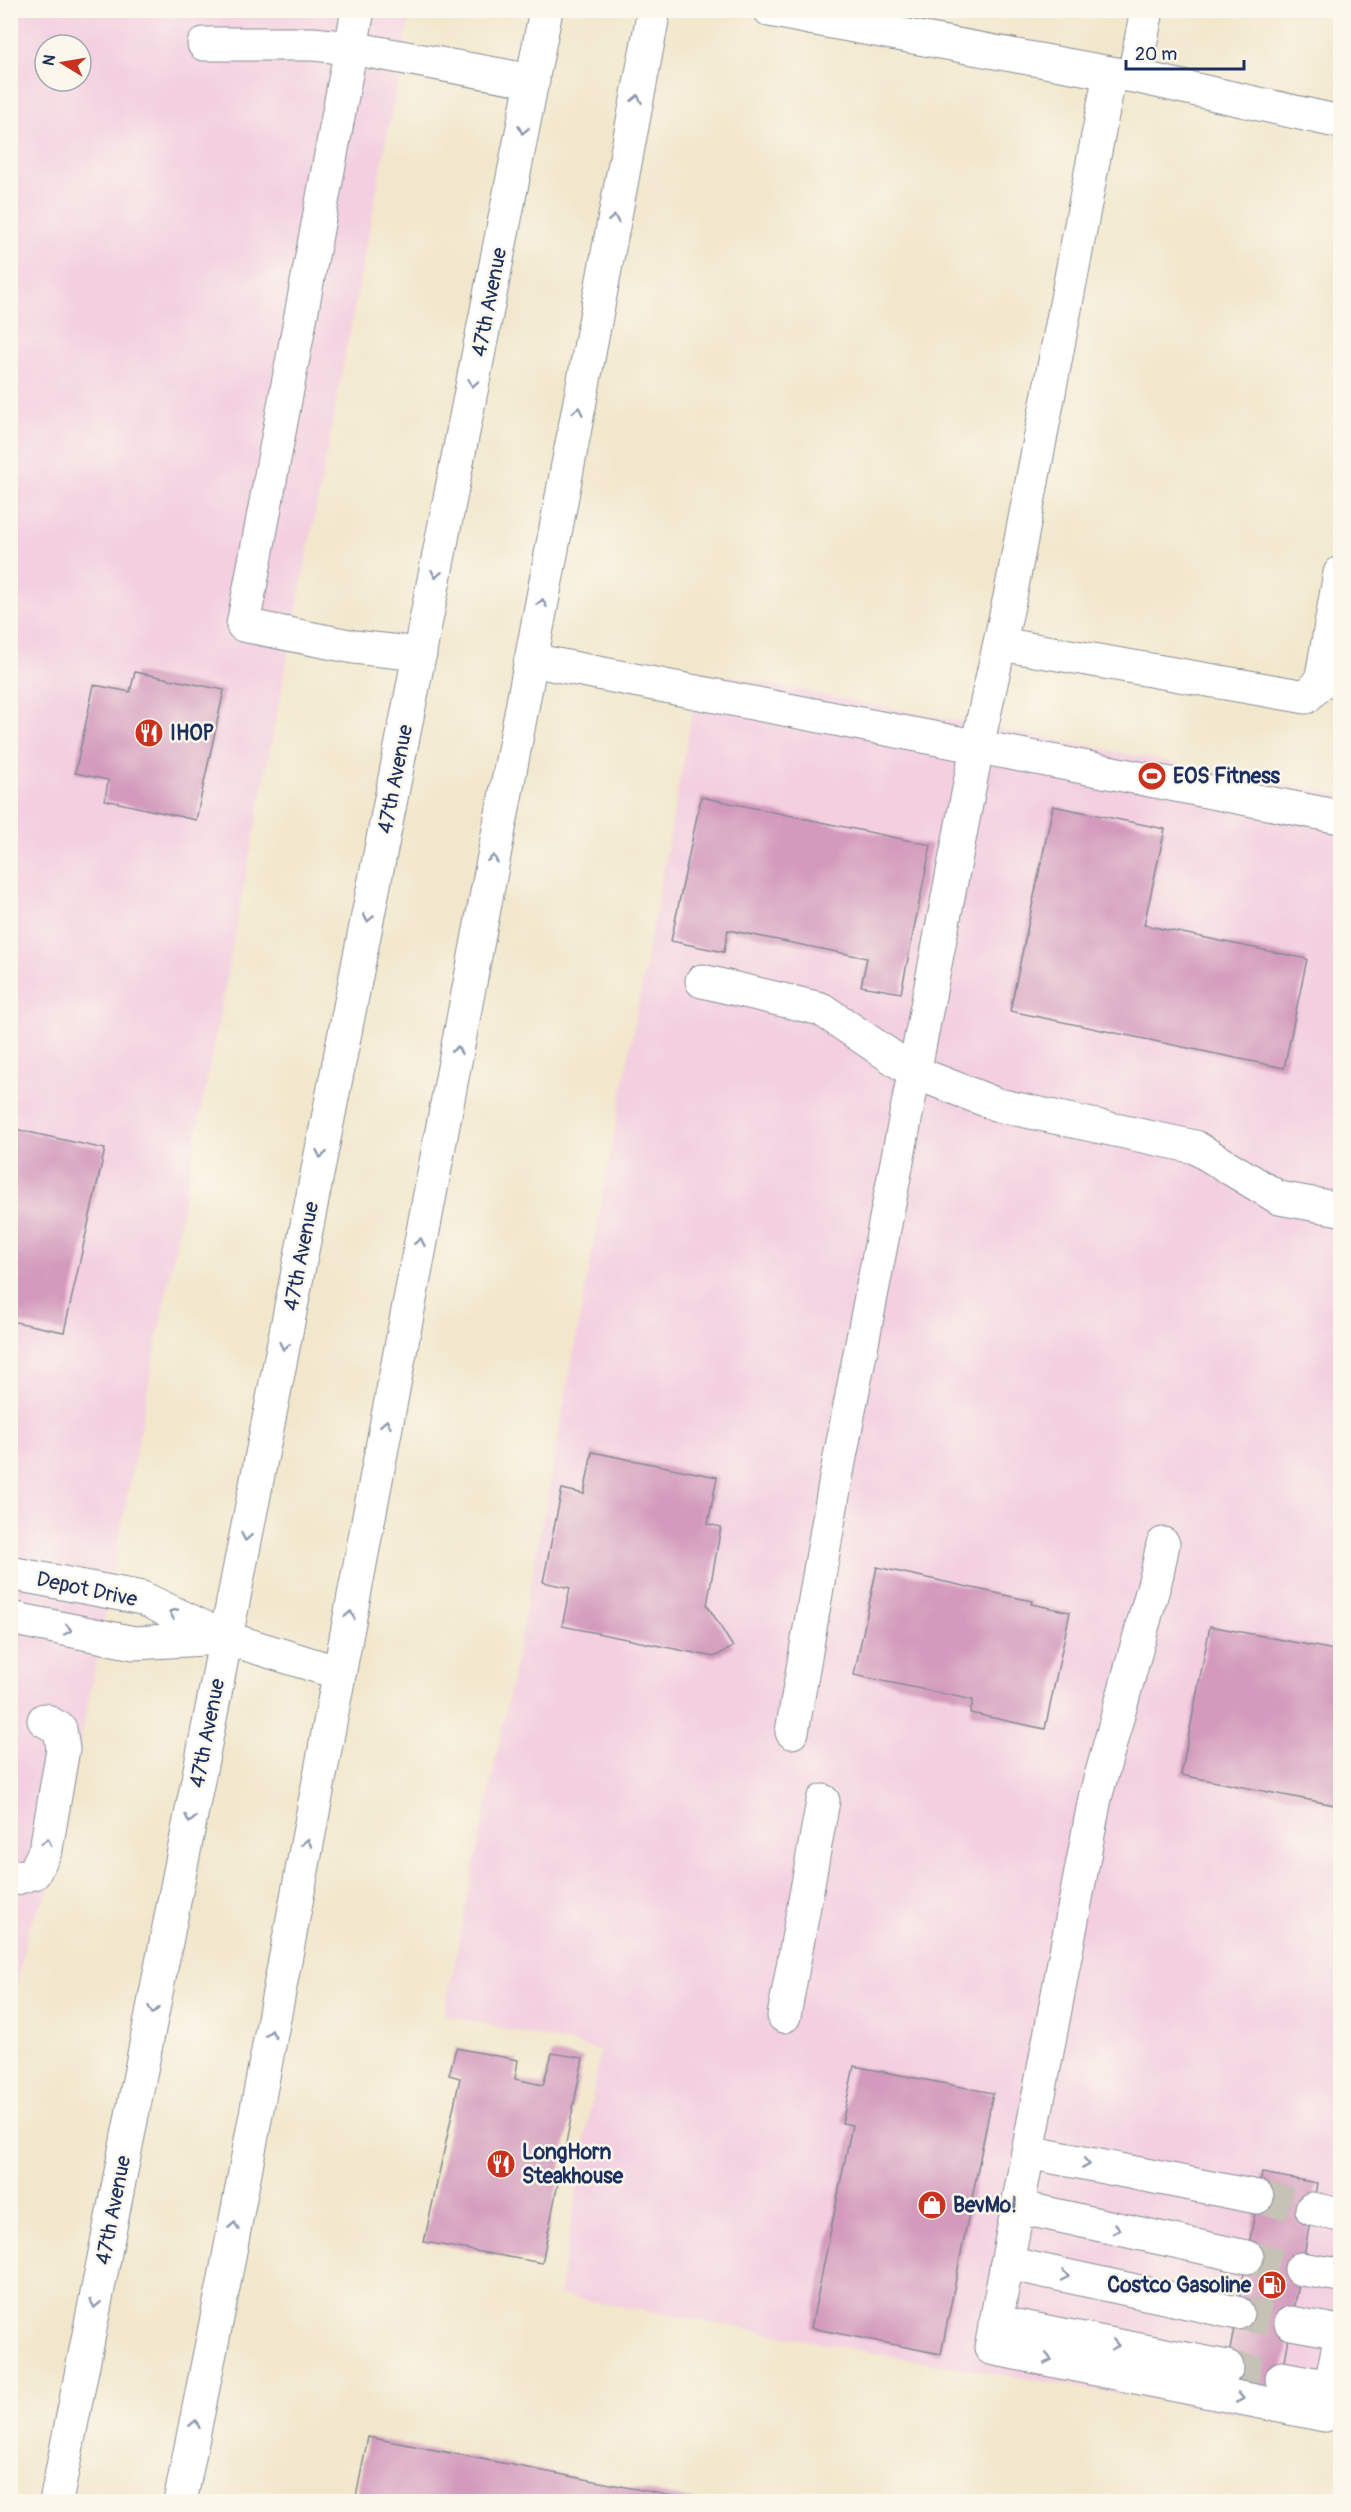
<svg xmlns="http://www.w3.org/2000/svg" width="1351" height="2512" viewBox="0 0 1351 2512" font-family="Pangolin,sans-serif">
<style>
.built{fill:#f3cfe0;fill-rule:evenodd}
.building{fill:#d39abc}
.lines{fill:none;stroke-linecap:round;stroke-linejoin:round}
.minor-tunnel{stroke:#c7c2b6;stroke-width:33;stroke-dasharray:33 16;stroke-linecap:butt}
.minor-casing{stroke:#868b95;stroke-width:35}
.major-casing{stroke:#868b95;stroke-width:35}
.minor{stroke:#fff;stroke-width:33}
.major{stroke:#fff;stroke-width:33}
.oneway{stroke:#8d97ae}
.labels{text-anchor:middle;stroke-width:5;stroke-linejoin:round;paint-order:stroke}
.street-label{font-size:21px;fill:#1b2f5e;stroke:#fbf7ec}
.poi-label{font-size:21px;font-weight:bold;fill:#1b2f5e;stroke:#fbf7ec;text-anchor:start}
</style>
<rect width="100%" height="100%" fill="#fbf7ec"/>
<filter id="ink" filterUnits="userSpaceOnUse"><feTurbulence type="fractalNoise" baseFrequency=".0167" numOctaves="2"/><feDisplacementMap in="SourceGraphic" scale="12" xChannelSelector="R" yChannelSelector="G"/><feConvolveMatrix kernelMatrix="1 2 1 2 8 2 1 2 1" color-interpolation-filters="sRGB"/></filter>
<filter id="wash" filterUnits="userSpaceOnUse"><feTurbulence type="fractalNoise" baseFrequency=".008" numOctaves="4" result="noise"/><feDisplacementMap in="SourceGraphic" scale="24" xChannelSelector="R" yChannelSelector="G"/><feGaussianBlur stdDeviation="1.35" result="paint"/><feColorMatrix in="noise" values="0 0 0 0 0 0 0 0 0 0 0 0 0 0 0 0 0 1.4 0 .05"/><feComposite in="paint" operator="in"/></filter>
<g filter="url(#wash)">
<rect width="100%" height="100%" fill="#f2e7cc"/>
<g class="built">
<path d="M11,11h400l-357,1870 -25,46 -18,84zM45,45h36v36h-36z"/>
<polygon points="700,671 1340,795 1340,2430 937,2364 559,2295 600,2050 444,2015 524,1619"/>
</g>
<g id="blocks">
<g class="building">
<polygon points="135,672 224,690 196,820 105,800 108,780 75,773 94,685 130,692"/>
<polygon points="701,797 931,845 901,993 861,986 867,958 728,930 724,952 671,941"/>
<polygon points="1053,806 1165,829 1144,925 1307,959 1284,1068 1010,1011"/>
<polygon points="10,1128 105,1149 64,1332 10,1321"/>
<polygon points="592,1452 717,1477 708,1524 721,1527 707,1605 733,1647 714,1657 562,1626 570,1588 543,1582 562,1489 584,1494"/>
<polygon points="877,1567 1032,1601 1031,1604 1070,1612 1045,1729 970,1713 973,1700 854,1675"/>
<polygon points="1210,1626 1340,1651 1340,1806 1181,1775"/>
<polygon points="456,2048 518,2060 515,2079 543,2085 552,2053 583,2058 542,2263 424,2242 460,2078 449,2075"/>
<polygon points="854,2066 993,2093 941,2354 811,2328 852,2125 842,2123"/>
<polygon points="1262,2173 1317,2183 1278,2399 1223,2389"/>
<polygon points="368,2437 693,2500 693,2502 355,2502"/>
</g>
</g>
</g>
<g filter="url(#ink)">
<use href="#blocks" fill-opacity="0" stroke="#868b95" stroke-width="1.5"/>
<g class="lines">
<g class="minor-tunnel">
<polyline points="1257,2197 1312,2209"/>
<polyline points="1247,2257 1301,2269"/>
<polyline points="1237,2313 1291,2323"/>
<polyline points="1227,2367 1282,2378"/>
</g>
<g class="minor-casing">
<g id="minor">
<polyline points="358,10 243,625 354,647 420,654"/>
<polyline points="770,10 810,18 812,10"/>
<polyline points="810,18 1110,73"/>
<polyline points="204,44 313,44 351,48 533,81"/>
<polyline points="1134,76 1147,10"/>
<polyline points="1000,644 1306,697 1321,682 1340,573"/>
<polyline points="531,660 1340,817"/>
<polyline points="702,981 821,1009 914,1072 998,1105 1195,1147 1279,1198 1340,1209"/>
<polyline points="1163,1544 1157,1574 1095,1798 991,2348 1325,2415 1340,2339"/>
<polyline points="10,1573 142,1598 226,1638"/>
<polyline points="10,1618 134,1643 222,1638"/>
<polyline points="792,1732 836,1478 977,747 1011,592 1110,73 1134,76 1340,122"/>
<polyline points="10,1880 34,1873 46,1849 63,1749 60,1729 44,1720"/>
<polyline points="784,2016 823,1801"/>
<polyline points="1028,2152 1257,2197"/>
<polyline points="1018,2207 1247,2257"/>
<polyline points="1312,2209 1340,2215"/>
<polyline points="1007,2263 1237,2313"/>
<polyline points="1301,2269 1340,2275"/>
<polyline points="996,2322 1227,2367"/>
<polyline points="1291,2323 1340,2332"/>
<polyline points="1282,2378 1330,2387"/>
</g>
</g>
<g class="major-casing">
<g id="major">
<polyline points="226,1638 339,1673"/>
<polyline points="56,2502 546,10"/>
<polyline points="180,2502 224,2283 654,10"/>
</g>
</g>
<use href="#minor" class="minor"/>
<use href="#major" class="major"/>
</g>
<defs><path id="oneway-chevron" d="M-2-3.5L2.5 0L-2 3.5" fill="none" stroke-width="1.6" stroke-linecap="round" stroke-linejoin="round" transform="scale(1.5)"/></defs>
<g class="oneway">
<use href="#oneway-chevron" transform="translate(637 99) rotate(-79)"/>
<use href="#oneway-chevron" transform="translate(523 130) rotate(101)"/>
<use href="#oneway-chevron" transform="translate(614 219) rotate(-79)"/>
<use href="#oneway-chevron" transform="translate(473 383) rotate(101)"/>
<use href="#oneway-chevron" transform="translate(578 411) rotate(-79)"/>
<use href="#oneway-chevron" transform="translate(436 574) rotate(101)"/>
<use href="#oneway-chevron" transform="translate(542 603) rotate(-79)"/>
<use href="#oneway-chevron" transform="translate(493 859) rotate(-79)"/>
<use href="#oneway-chevron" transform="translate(368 918) rotate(101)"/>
<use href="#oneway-chevron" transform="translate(457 1050) rotate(-79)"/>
<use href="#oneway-chevron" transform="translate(321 1154) rotate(101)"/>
<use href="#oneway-chevron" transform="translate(420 1242) rotate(-79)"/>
<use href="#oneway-chevron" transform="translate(284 1346) rotate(101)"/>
<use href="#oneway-chevron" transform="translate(386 1424) rotate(-79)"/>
<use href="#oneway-chevron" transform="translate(246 1537) rotate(101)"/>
<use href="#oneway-chevron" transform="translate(173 1613) rotate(-155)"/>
<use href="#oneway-chevron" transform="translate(350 1615) rotate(-79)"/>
<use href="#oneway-chevron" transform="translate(68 1630) rotate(12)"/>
<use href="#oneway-chevron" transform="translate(190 1819) rotate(101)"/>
<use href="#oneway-chevron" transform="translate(47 1842) rotate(-78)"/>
<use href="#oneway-chevron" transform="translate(307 1843) rotate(-79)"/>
<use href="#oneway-chevron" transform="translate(153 2010) rotate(101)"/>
<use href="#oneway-chevron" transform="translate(271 2034) rotate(-79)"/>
<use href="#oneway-chevron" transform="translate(1086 2164) rotate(11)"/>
<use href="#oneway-chevron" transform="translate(234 2226) rotate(-79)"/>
<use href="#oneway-chevron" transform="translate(1117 2229) rotate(12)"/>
<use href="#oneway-chevron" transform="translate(1065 2276) rotate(12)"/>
<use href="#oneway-chevron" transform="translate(95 2304) rotate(101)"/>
<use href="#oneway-chevron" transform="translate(1115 2345) rotate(11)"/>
<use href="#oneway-chevron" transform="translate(1048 2359) rotate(11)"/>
<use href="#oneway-chevron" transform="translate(1240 2398) rotate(11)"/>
<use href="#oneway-chevron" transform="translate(195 2424) rotate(-79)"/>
</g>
</g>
<defs>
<g id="restaurant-disc" transform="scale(1.5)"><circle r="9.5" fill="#c8321e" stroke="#fbf7ec"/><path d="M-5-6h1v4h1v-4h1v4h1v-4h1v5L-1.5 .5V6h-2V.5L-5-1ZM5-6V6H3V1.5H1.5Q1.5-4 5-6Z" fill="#fff"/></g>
<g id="stadium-disc" transform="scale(1.5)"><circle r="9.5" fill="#c8321e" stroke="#fbf7ec"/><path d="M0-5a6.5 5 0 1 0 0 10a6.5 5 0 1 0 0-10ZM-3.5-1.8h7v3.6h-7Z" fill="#fff"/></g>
<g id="shop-disc" transform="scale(1.5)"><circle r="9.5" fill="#c8321e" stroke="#fbf7ec"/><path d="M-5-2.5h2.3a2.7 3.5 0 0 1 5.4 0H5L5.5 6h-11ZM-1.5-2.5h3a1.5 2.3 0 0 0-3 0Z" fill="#fff"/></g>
<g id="fuel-disc" transform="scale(1.5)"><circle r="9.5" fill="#c8321e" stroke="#fbf7ec"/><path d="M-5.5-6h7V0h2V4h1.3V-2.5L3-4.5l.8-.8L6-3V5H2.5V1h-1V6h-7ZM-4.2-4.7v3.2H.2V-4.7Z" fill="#fff"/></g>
</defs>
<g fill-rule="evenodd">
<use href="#restaurant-disc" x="149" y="733"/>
<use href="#stadium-disc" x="1152" y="776"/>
<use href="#restaurant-disc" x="501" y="2164"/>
<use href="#shop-disc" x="932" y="2205"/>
<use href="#fuel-disc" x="1272" y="2285"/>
</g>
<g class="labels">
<g class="street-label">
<text transform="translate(489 302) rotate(-79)" y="7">47th Avenue</text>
<text transform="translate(395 779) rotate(-79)" y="7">47th Avenue</text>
<text transform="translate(301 1256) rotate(-79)" y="7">47th Avenue</text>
<text transform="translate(87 1589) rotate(12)" y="7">Depot Drive</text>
<text transform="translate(207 1733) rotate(-79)" y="7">47th Avenue</text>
<text transform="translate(113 2210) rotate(-79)" y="7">47th Avenue</text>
</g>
<g class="poi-label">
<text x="170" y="740">IHOP</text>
<text x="1173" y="783">EOS Fitness</text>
<text x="522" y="2159">LongHorn<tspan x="522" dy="24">Steakhouse</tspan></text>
<text x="953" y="2212">BevMo!</text>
<text x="1251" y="2292" text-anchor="end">Costco Gasoline</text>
</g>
</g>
<rect width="1351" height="2512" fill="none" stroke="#fbf7ec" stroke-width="36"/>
<g transform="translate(63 63) rotate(281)"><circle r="28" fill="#fbf7ec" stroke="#a1a7b3" stroke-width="1.5"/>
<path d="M0-4.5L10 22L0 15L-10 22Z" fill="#c8321e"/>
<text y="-9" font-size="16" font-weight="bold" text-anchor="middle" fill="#1b2f5e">N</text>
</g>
<path d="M1126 60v9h118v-9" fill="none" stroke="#1b2f5e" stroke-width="3"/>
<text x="1135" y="60" font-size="18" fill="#1b2f5e" stroke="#fbf7ec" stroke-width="4.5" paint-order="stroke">20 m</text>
</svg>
